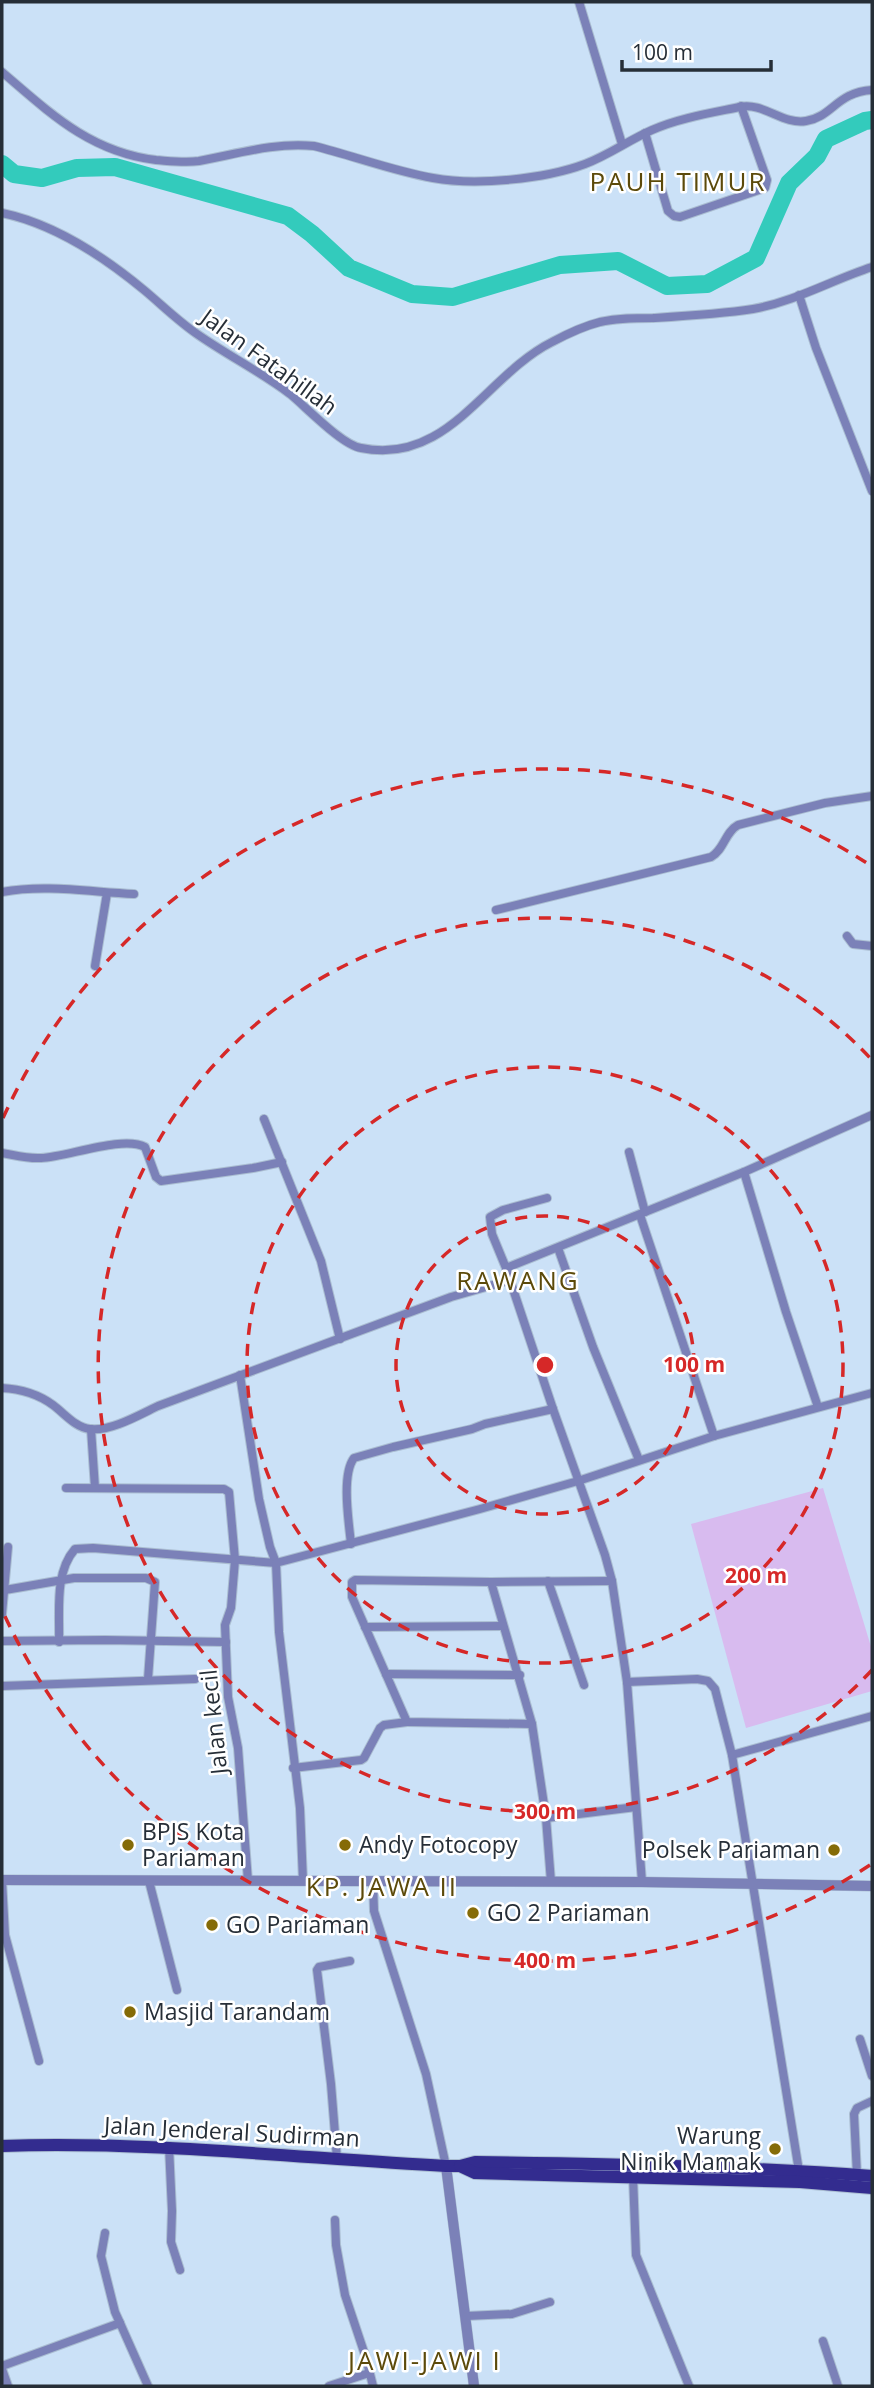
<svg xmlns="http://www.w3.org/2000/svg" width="874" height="2388" viewBox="0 0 874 2388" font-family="'Open Sans',sans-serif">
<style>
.green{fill:#d8bbef}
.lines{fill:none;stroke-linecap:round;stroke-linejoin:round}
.river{stroke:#33cbbc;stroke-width:18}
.minor-casing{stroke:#aabdd1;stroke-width:10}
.tertiary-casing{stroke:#aabdd1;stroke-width:11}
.primary-casing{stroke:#aabdd1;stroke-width:14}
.minor{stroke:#7b81b8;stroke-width:8}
.tertiary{stroke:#7b81b8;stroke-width:10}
.primary{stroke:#332c8f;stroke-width:12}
.ring{fill:none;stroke:#d62828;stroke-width:3.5;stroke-dasharray:12 9}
.poi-dot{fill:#856b07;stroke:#fff;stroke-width:2.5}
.labels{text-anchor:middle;stroke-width:5;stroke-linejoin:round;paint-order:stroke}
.street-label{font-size:23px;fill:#262e37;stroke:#fff}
.poi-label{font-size:23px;fill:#262e37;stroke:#fff;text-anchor:start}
.quarter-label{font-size:26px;letter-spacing:2px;fill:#5c4a0a;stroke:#fff}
.centre{fill:#d62828;stroke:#fff;stroke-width:3.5}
.ring-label{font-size:21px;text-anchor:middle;font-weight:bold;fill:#d62828;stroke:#fff;stroke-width:5;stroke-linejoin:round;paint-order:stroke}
</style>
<rect width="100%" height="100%" fill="#cbe1f7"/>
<polygon class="green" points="823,1488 872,1650 872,1691 746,1728 691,1524"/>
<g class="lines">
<polyline class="river" points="2,164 14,174 42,178 77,168 115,167 288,216 312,234 349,268 412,294 453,297 560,265 618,261 667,286 707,284 756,258 789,183 817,156 826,139 865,121 872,120"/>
<g class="minor-casing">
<g id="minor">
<polyline points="579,2 622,144"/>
<path d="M2,72c48,41 88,80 154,88 14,1 29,3 43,1 38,-7 76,-19 115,-15 40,10 79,25 119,32 43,8 112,1 152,-14 24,-9 44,-24 67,-34 27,-12 59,-17 88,-23 23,-5 43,18 66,14 26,-4 31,-29 66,-31"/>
<polyline points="645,133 668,211 674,216 680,217 765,188 767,180 741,106"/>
<path d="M2,213c53,11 101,43 142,77 18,15 34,31 53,44 30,21 64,38 93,60 17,14 52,51 71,54 87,18 125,-73 191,-106 15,-8 32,-16 48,-20 18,-4 35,-4 53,-4 33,-2 67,-4 100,-9 41,-7 79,-29 119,-42"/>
<polyline points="799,295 816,348 872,491"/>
<path d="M2,892c43,-8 88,0 132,2"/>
<path d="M496,910l215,-53c13,-7 14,-25 27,-32l87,-22 47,-7"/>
<polyline points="847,936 853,944 872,946"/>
<polyline points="95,966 107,893"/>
<polyline points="264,1119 321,1261 340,1339"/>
<polyline points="629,1152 645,1212"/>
<path d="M2,1153c12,2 26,6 39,5 26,-1 82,-23 104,-11l11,30 5,4 92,-13 29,-6"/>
<polyline points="744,1172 786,1312 818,1407"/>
<polyline points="640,1215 714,1436"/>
<polyline points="558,1248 593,1347 639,1460"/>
<polyline points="506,1268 492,1234 490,1217 503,1210 547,1198"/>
<polyline points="510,1280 553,1409 605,1555 612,1581 627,1682 642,1882"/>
<path d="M2,1388c19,1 36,6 51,17 11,8 23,23 37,24 20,3 51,-15 68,-23l293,-109 59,-17 -4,-12 238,-96 128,-57"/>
<polyline points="91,1429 95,1488"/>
<polyline points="66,1488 224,1489 229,1492 235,1560 231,1608 225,1625 228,1697 238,1748 248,1881"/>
<path d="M351,1544c-2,-21 -10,-69 3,-86l39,-11 79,-18 13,-5 68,-15"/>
<polyline points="548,1581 584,1685"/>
<polyline points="491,1582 532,1724 407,1722 352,1597 352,1582 355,1580 491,1582 612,1581"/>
<polyline points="5,1590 74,1578 146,1578 155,1582 148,1679"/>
<polyline points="2,1614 8,1547"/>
<polyline points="365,1627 503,1626"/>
<polyline points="2,1641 105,1640 226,1642"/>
<path d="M59,1642c1,-30 -5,-69 16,-93l18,-1 183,15 -6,-16 -11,-48 -19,-124"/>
<polyline points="386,1674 520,1675"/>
<polyline points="627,1682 697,1679 708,1681 715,1689 732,1755 799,2171"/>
<polyline points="2,1686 195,1679"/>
<polyline points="532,1724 546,1818 636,1807"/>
<polyline points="732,1755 872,1716"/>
<polyline points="293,1768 361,1760 364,1758 380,1728 384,1725 407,1722"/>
<polyline points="546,1818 551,1882"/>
<polyline points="2,1880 5,1935 39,2061"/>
<polyline points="149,1881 177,1990"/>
<polyline points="303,1881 300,1808 279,1632 276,1563 480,1509 578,1481 714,1436 872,1393"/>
<polyline points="373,1882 374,1911 426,2074 446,2166"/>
<polyline points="860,2039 872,2076"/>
<polyline points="169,2146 172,2211 171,2242 180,2270"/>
<polyline points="337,2159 331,2084 317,1970 319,1967 350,1961"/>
<polyline points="857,2175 854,2114 857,2108 872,2101"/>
<polyline points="633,2176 636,2255 689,2386"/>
<polyline points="335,2220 336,2245 345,2295 366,2358 373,2386"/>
<polyline points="105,2233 101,2256 115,2312 120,2323"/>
<polyline points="466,2316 512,2314 550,2302"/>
<polyline points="823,2341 838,2386"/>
<polyline points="2,2366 120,2323 148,2386"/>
<polyline points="2,2369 8,2386"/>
<polyline points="329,2386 369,2373"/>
</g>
</g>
<g class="tertiary-casing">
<g id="tertiary">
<polyline points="2,1880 642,1882 872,1886"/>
<polyline points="446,2166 474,2386"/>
</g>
</g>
<g class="primary-casing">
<g id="primary">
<path d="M2,2146c148,-5 296,12 444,20h14l15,-4c133,2 265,4 397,14"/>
<polyline points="460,2166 475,2173 800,2182 872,2188"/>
</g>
</g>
<use href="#minor" class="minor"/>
<use href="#tertiary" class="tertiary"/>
<use href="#primary" class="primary"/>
</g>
<g class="ring">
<circle cx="545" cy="1365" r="149"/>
<circle cx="545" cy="1365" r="298"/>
<path d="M872 1670A447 447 0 1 1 872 1060"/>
<path d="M870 1865A596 596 0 0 1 3 1612M3 1118A596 596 0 0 1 870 865"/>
</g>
<g class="poi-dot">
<circle cx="128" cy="1845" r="7"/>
<circle cx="345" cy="1845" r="7"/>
<circle cx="834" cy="1850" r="7"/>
<circle cx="473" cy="1913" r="7"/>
<circle cx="212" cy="1925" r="7"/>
<circle cx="130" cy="2012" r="7"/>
<circle cx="775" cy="2149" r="7"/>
</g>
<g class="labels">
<g class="street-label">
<text transform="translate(269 362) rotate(36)" y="8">Jalan Fatahillah</text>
<text transform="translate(214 1722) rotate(-96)" y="8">Jalan kecil</text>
<text transform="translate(232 2132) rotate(3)" y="8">Jalan Jenderal Sudirman</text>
</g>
<g class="poi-label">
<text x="142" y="1840">BPJS Kota<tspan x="142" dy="26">Pariaman</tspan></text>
<text x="359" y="1853">Andy Fotocopy</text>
<text x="820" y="1858" text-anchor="end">Polsek Pariaman</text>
<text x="487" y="1921">GO 2 Pariaman</text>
<text x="226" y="1933">GO Pariaman</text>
<text x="144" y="2020">Masjid Tarandam</text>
<text x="761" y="2144" text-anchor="end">Warung<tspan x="761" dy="26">Ninik Mamak</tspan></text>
</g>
<g class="quarter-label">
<text x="678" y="191">PAUH TIMUR</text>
<text x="518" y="1290">RAWANG</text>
<text x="382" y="1896">KP. JAWA II</text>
<text x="425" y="2370">JAWI-JAWI I</text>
</g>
</g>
<circle cx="545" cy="1365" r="10" class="centre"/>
<g class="ring-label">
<text x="694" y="1372">100 m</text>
<text x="756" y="1583">200 m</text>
<text x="545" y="1819">300 m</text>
<text x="545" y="1968">400 m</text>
</g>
<rect width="874" height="2388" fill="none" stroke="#262e37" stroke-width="7"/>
<path d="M622 60v10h149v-10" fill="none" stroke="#262e37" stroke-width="3.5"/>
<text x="632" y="60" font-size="21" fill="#262e37" stroke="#ffffff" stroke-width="5" paint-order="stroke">100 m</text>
</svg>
